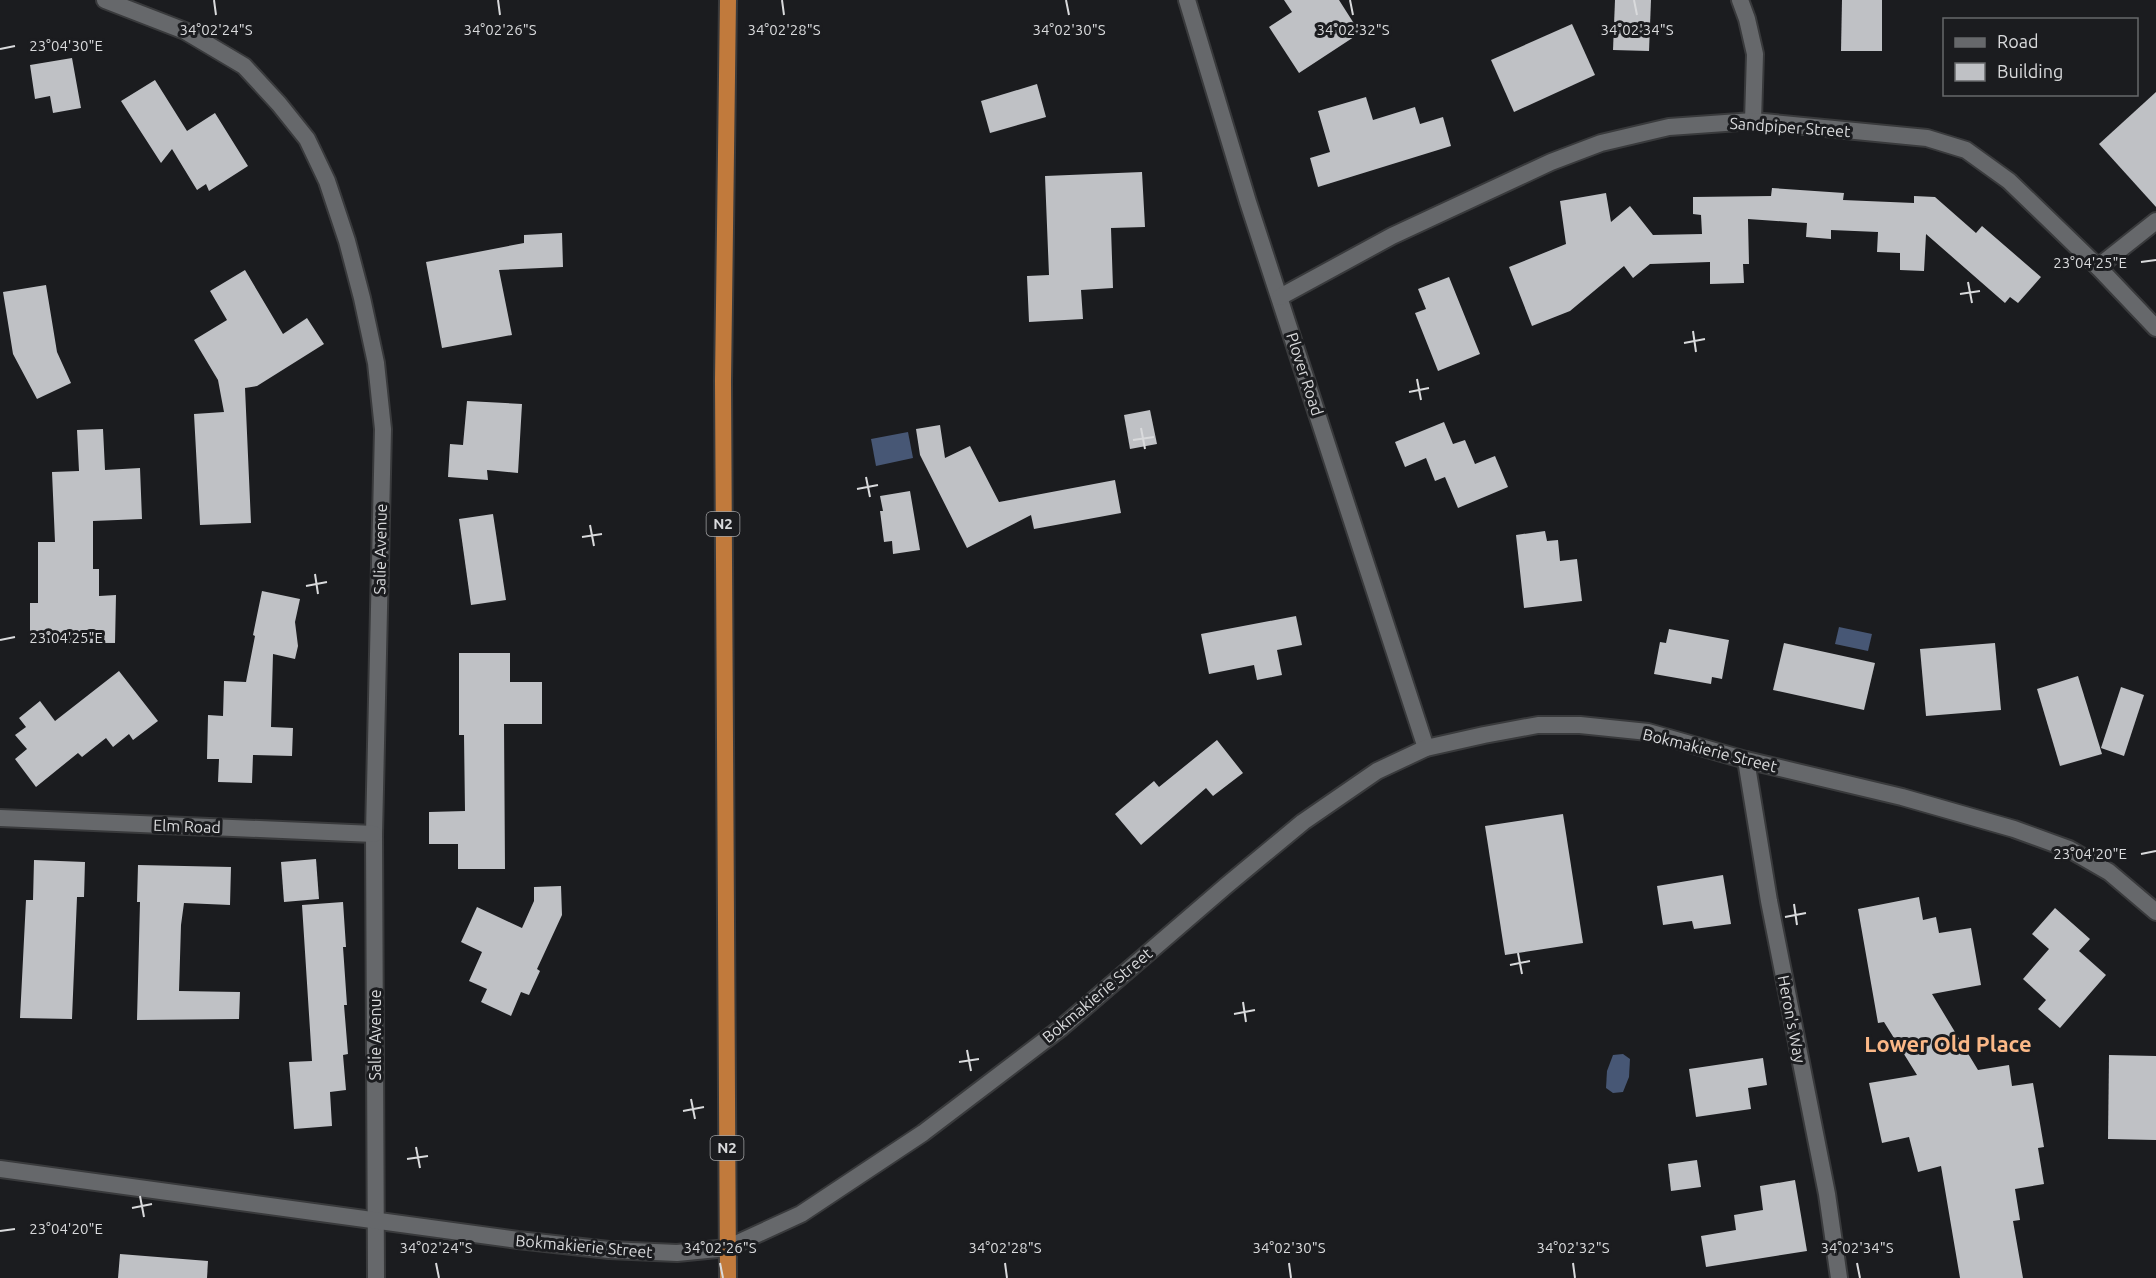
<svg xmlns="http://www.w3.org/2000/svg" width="2156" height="1278" viewBox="0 0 2156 1278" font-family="Ubuntu,sans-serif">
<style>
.water{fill:#475775}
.building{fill:#bfc1c5}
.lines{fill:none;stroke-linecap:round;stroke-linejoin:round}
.minor-casing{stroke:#393a3c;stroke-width:20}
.trunk-casing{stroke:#393a3c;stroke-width:20}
.minor{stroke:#66686b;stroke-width:16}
.trunk{stroke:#c17a3c;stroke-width:16}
.ticks{fill:none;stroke:#d9dadc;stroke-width:2}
.labels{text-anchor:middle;stroke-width:6;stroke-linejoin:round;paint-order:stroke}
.shield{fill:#1b1c1f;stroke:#a0a1a3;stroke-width:1.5}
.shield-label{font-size:15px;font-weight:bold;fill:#d9dadc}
.street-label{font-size:16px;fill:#d9dadc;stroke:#1b1c1f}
.district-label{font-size:22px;font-weight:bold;fill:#fbb887;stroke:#1b1c1f}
.ticks-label{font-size:15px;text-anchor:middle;fill:#d9dadc;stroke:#1b1c1f;stroke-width:6;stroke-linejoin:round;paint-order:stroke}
</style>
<rect width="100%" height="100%" fill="#1b1c1f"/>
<g class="water">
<polygon points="908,432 913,458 876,466 871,439"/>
<polygon points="1839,627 1872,634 1868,651 1835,644"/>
<polygon points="1623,1054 1630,1059 1629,1077 1623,1092 1613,1093 1606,1088 1607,1071 1613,1055"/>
</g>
<g class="building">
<polygon points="1284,0 1339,0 1360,33 1299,73 1269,27 1292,12"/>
<polygon points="1615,0 1651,0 1649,51 1613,50"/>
<polygon points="1842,0 1882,0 1882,51 1841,51"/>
<polygon points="1572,24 1595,75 1514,112 1491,60"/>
<polygon points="72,58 81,108 53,113 50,96 35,99 30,65"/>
<polygon points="155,80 187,131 215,113 248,166 209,191 206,184 197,190 172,149 161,163 121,101"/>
<polygon points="1037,84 1046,117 990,133 981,101"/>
<polygon points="2156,92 2156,207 2099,144"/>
<polygon points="1366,97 1373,120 1415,107 1420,124 1443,117 1451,146 1318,187 1310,158 1330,152 1318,111"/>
<polygon points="1142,172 1145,227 1111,228 1113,288 1081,290 1083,319 1029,322 1027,276 1049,275 1045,176"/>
<polygon points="1772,188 1844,193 1843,200 1914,203 1914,196 1935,197 1976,233 1982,226 2041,277 2018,303 2010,297 2005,303 1926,234 1924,271 1900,270 1900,253 1877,252 1878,232 1831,230 1831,239 1806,237 1807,223 1748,219 1749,264 1743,264 1744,283 1710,284 1710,262 1650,264 1633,278 1624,266 1570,311 1532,326 1509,267 1566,244 1560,201 1606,193 1611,222 1630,206 1653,235 1702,234 1701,215 1693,214 1693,197 1771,196"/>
<polygon points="562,233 563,267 499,270 512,335 442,348 426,262 524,243 524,235"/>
<polygon points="245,270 283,334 307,318 324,344 257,386 245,388 251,523 200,525 194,414 224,412 218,380 194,340 227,320 210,291"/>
<polygon points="1449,277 1480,354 1438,371 1415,313 1426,309 1418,289"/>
<polygon points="46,285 57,352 71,383 37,399 13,354 3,292"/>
<polygon points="467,401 522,404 518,473 487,470 488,480 448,477 450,444 463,445"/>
<polygon points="1150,410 1157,444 1130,449 1124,415"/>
<polygon points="1444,422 1453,444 1465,440 1475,464 1495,456 1508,487 1458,508 1445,477 1435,481 1426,458 1405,467 1395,442"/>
<polygon points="940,425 945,458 970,446 999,502 1115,480 1121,513 1034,529 1031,515 967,548 920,455 916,429"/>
<polygon points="103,429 105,470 140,468 142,519 93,521 93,569 99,569 99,596 116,595 115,643 30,643 30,603 38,603 38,542 55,542 52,472 79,471 77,430"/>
<polygon points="910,491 920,550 893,554 892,541 884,542 880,511 883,511 880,496"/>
<polygon points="493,514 506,600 471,605 459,519"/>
<polygon points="1545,531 1547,541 1558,540 1560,561 1577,559 1582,601 1524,608 1516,535"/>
<polygon points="262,591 300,599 295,622 298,646 295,659 273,654 271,727 293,728 292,756 253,755 252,783 218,782 219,759 207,759 208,715 223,716 224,681 246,682 255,636 253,635"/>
<polygon points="1296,616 1302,645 1277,650 1282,675 1257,680 1254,665 1209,674 1201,634"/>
<polygon points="1669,629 1729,640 1722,679 1712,677 1711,684 1654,674 1660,642 1666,643"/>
<polygon points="1784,643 1875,663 1864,710 1773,690"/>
<polygon points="1995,643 2001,710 1926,716 1920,649"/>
<polygon points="459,653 510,653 510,682 542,682 542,724 504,724 505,869 458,869 458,844 429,844 429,812 465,811 464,735 459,735"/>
<polygon points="119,671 158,721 133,740 129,734 113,747 106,738 82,757 78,753 36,787 15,759 27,749 15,735 26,727 19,718 40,701 55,721"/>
<polygon points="2078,676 2102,754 2060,766 2037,689"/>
<polygon points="2121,687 2144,695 2124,756 2101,748"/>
<polygon points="1217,740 1243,773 1213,796 1206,788 1141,845 1115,814 1154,781 1159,787"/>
<polygon points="1563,814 1583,943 1505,955 1485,826"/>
<polygon points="316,859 319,899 284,902 281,862"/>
<polygon points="34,860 85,862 84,897 77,897 72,1019 20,1018 26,900 33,900"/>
<polygon points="138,865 231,867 230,905 184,903 181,925 179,991 240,992 239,1019 137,1020 140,902 137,902"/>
<polygon points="1723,875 1731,924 1694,929 1692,921 1663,925 1657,886"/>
<polygon points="561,886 562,915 537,969 540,971 529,995 521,992 511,1016 481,1002 487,989 469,981 482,952 461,942 477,907 522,928 534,901 534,887"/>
<polygon points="1919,897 1923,920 1936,917 1939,933 1971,928 1981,985 1932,994 1978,1070 2009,1065 2012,1086 2033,1083 2044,1147 2038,1148 2044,1184 2015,1189 2020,1220 2013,1221 2023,1278 1960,1278 1941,1166 1918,1172 1909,1137 1882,1143 1869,1083 1917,1075 1884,1022 1878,1023 1858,909"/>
<polygon points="343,902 346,947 343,947 347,1005 344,1005 348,1054 343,1055 346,1090 330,1092 332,1126 294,1129 289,1062 312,1061 302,905"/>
<polygon points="2055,908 2090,939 2079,951 2106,975 2060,1028 2038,1009 2046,1000 2023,979 2049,949 2032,934"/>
<polygon points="2109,1055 2156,1056 2156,1140 2108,1139"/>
<polygon points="1763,1058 1767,1085 1748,1088 1751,1109 1696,1117 1689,1069"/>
<polygon points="1697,1160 1701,1187 1671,1191 1668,1164"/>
<polygon points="1795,1180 1807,1251 1706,1267 1701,1236 1736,1230 1734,1215 1763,1210 1760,1186"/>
<polygon points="120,1254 208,1261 207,1278 118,1278"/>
</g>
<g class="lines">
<g class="minor-casing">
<g id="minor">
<polyline points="105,0 185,31 244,66 279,104 307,139 327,181 347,241 362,298 376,363 383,429 374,834 376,1278"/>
<polyline points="1187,0 1248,202 1426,748"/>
<polyline points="1740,0 1747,19 1755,54 1753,121"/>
<polyline points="2098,267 2156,221"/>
<polyline points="1280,297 1392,236 1551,162 1601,143 1669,127 1753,121 1927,138 1966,150 2009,181 2098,267 2156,328"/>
<polyline points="1746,760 1769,901 1827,1194 1839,1278"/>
<polyline points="0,818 374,834"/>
<polyline points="0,1169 518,1240 609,1250 677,1253 727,1248 801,1214 923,1133 1061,1028 1227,885 1303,822 1377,771 1426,748 1484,735 1538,725 1580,725 1648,732 1746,760 1902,797 2014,829 2069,849 2109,872 2156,912"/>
</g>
</g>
<g class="trunk-casing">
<polyline id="trunk" points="728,0 723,381 728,1278"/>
</g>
<use href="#minor" class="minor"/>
<use href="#trunk" class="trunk"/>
</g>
<path class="ticks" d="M214,0l2,15M498,0l2,15M782,0l2,15M1066,0l3,15M1350,0l3,15M1634,0l3,15M0,49l15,-3M2141,262l15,-2M1968,282l4,21M1960,294l20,-3M1693,331l3,21M1684,343l21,-4M1417,379l4,21M1409,392l20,-4M1141,428l4,21M1133,440l21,-3M866,477l4,20M857,489l21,-4M590,525l4,21M582,537l20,-3M315,574l3,20M306,586l21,-4M0,640l15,-3M2141,854l15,-3M1794,904l3,21M1785,917l21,-4M1518,953l4,21M1510,965l20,-4M1243,1002l3,20M1234,1014l21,-4M967,1050l4,21M959,1062l20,-3M691,1099l4,20M683,1111l21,-4M416,1147l4,21M407,1159l21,-3M140,1196l4,21M132,1208l20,-4M0,1231l15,-2M436,1263l3,15M720,1263l3,15M1005,1263l2,15M1289,1263l2,15M1573,1263l2,15M1857,1263l3,15"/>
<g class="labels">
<g class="shield">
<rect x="706.5" y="512" width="33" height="24" rx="4.5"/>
<rect x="710.5" y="1136" width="33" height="24" rx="4.5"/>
</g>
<g class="shield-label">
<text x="723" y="529">N2</text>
<text x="727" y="1153">N2</text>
</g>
<g class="street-label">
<text transform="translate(1790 127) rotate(4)" y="6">Sandpiper Street</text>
<text transform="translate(1305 374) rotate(72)" y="6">Plover Road</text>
<text transform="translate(380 549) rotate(-89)" y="6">Salie Avenue</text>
<text transform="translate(1710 750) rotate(14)" y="6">Bokmakierie Street</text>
<text transform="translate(187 826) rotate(2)" y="6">Elm Road</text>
<text transform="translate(1097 995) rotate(-40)" y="6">Bokmakierie Street</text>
<text transform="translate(1792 1019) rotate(79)" y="6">Heron's Way</text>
<text transform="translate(375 1035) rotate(-90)" y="6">Salie Avenue</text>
<text transform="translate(584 1246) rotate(5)" y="6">Bokmakierie Street</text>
</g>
<g class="district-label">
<text x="1948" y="1052">Lower Old Place</text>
</g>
</g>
<g class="ticks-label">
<text x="216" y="35">34°02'24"S</text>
<text x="500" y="35">34°02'26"S</text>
<text x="784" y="35">34°02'28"S</text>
<text x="1069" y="35">34°02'30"S</text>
<text x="1637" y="35">34°02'34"S</text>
<text x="1353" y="35">34°02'32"S</text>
<text x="66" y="51">23°04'30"E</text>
<text x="2090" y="268">23°04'25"E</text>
<text x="66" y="643">23°04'25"E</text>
<text x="2090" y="859">23°04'20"E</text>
<text x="66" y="1234">23°04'20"E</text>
<text x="436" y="1253">34°02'24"S</text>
<text x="720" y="1253">34°02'26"S</text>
<text x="1005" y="1253">34°02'28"S</text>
<text x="1289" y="1253">34°02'30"S</text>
<text x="1573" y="1253">34°02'32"S</text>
<text x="1857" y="1253">34°02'34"S</text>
</g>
<rect x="1943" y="18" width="195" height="78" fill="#1b1c1f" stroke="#67686b" stroke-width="1.5"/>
<rect x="1955" y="38" width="30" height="9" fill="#66686b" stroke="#67686b" stroke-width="1.5"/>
<text x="1997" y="48" font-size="18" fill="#d9dadc">Road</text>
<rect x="1955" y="63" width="30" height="18" fill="#bfc1c5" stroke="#67686b" stroke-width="1.5"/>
<text x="1997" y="78" font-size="18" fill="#d9dadc">Building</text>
</svg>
